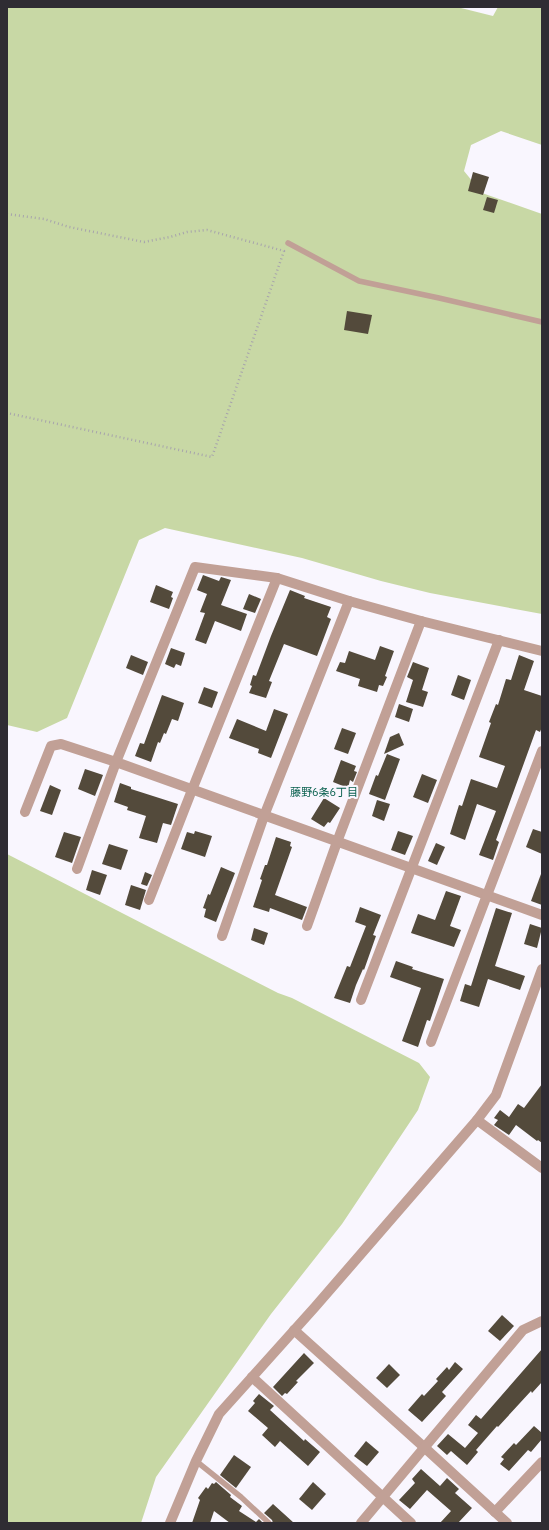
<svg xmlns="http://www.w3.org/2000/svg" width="549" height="1530" viewBox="0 0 549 1530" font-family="'IBM Plex Sans','Noto Sans JP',sans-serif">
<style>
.green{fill:#c8d8a5}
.building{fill:#534a3b}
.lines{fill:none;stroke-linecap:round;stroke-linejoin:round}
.path{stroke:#a7a4ac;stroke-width:2.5;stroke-dasharray:1 3;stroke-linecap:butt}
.service{stroke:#c1a096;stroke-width:5.5}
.minor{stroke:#c1a096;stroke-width:10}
.labels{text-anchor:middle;stroke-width:4;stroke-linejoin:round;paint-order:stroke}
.neighbourhood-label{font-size:11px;fill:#0c6251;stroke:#f9f6fe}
</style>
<rect width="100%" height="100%" fill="#f9f6fe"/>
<g class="green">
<polygon points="7,7 457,7 493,16 498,7 542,7 542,145 501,131 471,145 464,171 482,193 542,214 542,614 430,593 381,581 302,558 165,528 139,540 67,718 37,732 7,725"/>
<polygon points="7,854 278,993 292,998 419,1063 430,1077 418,1110 342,1224 271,1314 156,1477 141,1523 7,1523"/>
</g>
<g class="building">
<polygon points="473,172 489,177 483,195 468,191"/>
<polygon points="487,197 498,200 494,213 483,210"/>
<polygon points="347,311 372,315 368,334 344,330"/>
<polygon points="203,575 219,581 221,577 231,580 221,605 247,614 241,631 215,621 206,644 195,640 205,613 200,612 207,594 197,590"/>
<polygon points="156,585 173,592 171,597 173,598 169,609 150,602"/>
<polygon points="290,590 305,596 304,598 331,607 327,617 331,619 317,656 284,644 269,681 272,682 266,698 249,693 252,686 250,685 253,675 256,676 271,636"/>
<polygon points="249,594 261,599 255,613 243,609"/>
<polygon points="380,646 394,651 385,676 387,677 383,686 379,685 377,692 358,686 360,679 336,671 340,662 345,663 349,651 375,660"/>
<polygon points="171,648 185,653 181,666 176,664 174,668 165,664"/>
<polygon points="131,655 148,662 143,675 126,668"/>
<polygon points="519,655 534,661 524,690 542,696 542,727 540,732 536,730 496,840 499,842 493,860 479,855 496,811 477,804 465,840 450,834 459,805 462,806 471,779 497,788 505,766 479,757 491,723 489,722 496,704 498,705 506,679 511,680"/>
<polygon points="413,662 429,668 422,690 428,692 423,707 406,702 413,680 407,677"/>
<polygon points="458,675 471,680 464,700 451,695"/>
<polygon points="204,687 218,692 212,708 198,703"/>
<polygon points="162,695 184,703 178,721 172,719 166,734 164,733 160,743 158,742 151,762 135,756 140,743 144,744"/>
<polygon points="399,704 413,709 409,722 395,717"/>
<polygon points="274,709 288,714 271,758 258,753 259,749 229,738 237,719 266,731"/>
<polygon points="342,728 356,733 348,754 334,749"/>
<polygon points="399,733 404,745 384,754 390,737"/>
<polygon points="387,754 400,759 385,800 369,794 376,775 378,776"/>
<polygon points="341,760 356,766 354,771 357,772 353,782 350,780 348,788 333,782"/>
<polygon points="85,769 103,775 95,796 78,789"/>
<polygon points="422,774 437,780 428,803 413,797"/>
<polygon points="120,783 131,787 131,789 178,804 171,825 163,823 157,843 139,838 146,816 127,810 128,807 114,802"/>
<polygon points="50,785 61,790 52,815 40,811"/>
<polygon points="324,798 340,808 330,823 328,822 324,827 311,819"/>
<polygon points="377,800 390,804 384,821 372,816"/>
<polygon points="533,829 542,832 542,854 526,847"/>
<polygon points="195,831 212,836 205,857 181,849 187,832 194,834"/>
<polygon points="398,831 413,836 405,855 391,850"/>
<polygon points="64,832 81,837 72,863 55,857"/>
<polygon points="276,837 291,842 290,846 292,847 275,895 307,907 302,920 270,908 269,912 253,907 262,880 260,879 265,865 267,865"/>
<polygon points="436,843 445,847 437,865 428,861"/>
<polygon points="109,844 128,850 121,870 102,864"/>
<polygon points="221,867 235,873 216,922 204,917 206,909 203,908 208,894 210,895"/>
<polygon points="92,870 107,875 100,895 86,890"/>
<polygon points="145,872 152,875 147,886 141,884"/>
<polygon points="541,874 542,874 542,905 531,901"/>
<polygon points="131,885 146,890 140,910 125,905"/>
<polygon points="446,891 461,896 450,926 461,930 454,947 411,933 418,914 435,920"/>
<polygon points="360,907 381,915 373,935 376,936 364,970 363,969 356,985 350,1003 334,998 347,966 350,967 366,926 355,922"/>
<polygon points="496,908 512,913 495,966 525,976 520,990 488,979 479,1007 460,1001 465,984 471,986"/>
<polygon points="530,924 542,928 537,948 524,944"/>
<polygon points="254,928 268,933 264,945 251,940"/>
<polygon points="396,961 413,967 412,969 444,979 430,1021 427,1020 418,1047 402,1041 421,988 390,977"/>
<polygon points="542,1084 542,1143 538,1140 537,1141 516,1125 509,1135 494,1125 498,1120 494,1118 500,1110 509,1117 518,1104 524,1108"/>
<polygon points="502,1315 514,1326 500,1341 488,1331"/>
<polygon points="542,1349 542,1382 532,1393 531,1391 498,1427 497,1426 476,1450 478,1452 467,1465 451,1451 447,1455 437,1446 448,1434 465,1448 478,1433 468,1425 476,1415 481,1419"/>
<polygon points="304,1353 314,1363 296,1381 298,1382 287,1394 285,1393 282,1396 273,1387"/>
<polygon points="455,1362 463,1369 442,1392 446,1396 422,1422 408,1410 422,1394 424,1396 438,1381 436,1379 447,1367 449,1370"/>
<polygon points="389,1364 400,1375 387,1388 376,1378"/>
<polygon points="259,1394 274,1406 270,1410 304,1441 305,1439 320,1452 308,1466 280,1441 275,1447 262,1435 268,1428 248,1411 255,1403 253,1401"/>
<polygon points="534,1426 542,1433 542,1439 531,1452 528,1450 509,1471 500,1464 504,1459 501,1457 514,1443 516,1445"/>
<polygon points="366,1441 379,1452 367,1466 354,1456"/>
<polygon points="234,1455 251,1467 236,1488 220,1475"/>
<polygon points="421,1469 440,1486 447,1478 459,1489 455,1493 472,1508 458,1523 440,1523 451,1511 427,1490 410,1509 399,1500 415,1483 412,1479"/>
<polygon points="216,1482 231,1495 230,1497 242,1506 239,1511 256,1522 259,1519 263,1523 230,1523 214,1511 210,1523 192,1523 200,1500 198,1498 206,1487 208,1489 212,1483 214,1484"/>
<polygon points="313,1482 326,1494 312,1510 299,1499"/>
<polygon points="273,1504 294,1523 273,1523 272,1520 264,1513"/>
</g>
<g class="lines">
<polyline class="path" points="7,214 44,219 69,227 144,242 170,237 187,232 207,230 284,251 212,457 7,413"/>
<g class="service">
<polyline points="288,243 359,281 439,298 542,322"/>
<polyline points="196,1461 241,1497 269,1523"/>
</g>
<g class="minor">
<polyline points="542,651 421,621 349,601 277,578 195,567 116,762 542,915"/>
<polyline points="25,812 51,746 61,744 116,762 77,869"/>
<polyline points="149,900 192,790 277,578"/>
<polyline points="307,926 337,842 421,621"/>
<polyline points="222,936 264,816 349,601"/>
<polyline points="361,1000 499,640"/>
<polyline points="431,1042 542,751"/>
<polyline points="477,1120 542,1168"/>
<polyline points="294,1330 425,1448 507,1523"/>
<polyline points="252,1377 411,1523"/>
<polyline points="495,1512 542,1462"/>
<polyline points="170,1523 196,1461 219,1414 315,1307 477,1120 496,1095 542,969"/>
<polyline points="361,1523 523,1330 542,1321"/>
</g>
</g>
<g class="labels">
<g class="neighbourhood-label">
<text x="324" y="796">藤野6条6丁目</text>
</g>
</g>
<rect width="549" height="1530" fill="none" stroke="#2f2c33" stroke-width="16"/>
</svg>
